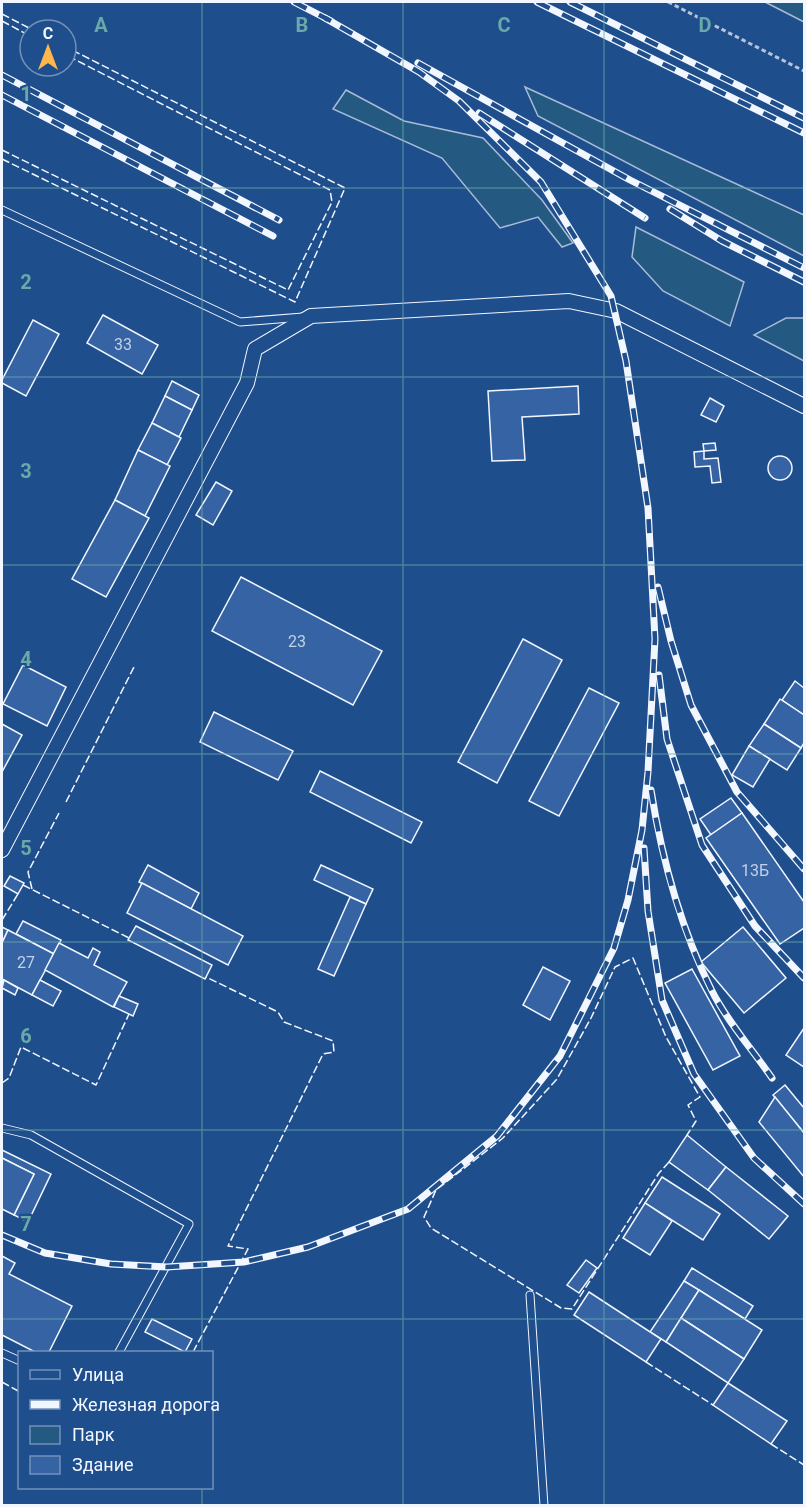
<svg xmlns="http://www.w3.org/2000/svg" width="806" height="1507" viewBox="0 0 806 1507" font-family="Roboto,sans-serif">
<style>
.green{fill:#245a82;stroke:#a8bbd7;stroke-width:1.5}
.building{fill:#3563a3;stroke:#f2f6ff;stroke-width:1.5}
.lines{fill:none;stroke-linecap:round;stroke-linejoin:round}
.lane-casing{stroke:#f2f6ff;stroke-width:9}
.street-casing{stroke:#f2f6ff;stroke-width:16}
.path{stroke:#b3c4dc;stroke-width:3;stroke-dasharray:4.5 3;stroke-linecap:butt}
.lane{stroke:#1f4e8c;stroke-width:7}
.street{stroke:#1f4e8c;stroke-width:14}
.rail-casing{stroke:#f2f6ff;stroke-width:7}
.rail{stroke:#1f4e8c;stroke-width:4.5;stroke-dasharray:14;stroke-linecap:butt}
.fence{stroke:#f2f6ff;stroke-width:1.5;stroke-dasharray:8 3;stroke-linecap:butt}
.grid{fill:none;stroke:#6aa9a8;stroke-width:1.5;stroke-opacity:0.55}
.labels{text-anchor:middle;stroke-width:4.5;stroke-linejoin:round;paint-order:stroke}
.number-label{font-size:16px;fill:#c3d1e8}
.grid-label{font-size:20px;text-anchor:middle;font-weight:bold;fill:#6aa9a8;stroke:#1f4e8c;stroke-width:4.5;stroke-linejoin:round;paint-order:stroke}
</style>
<rect width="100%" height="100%" fill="#1f4e8c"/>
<g class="green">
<polygon points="765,2 804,2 804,22"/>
<polygon points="525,87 804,215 804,256 538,116"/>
<polygon points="346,90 404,121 483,138 542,200 573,243 562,247 538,217 500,228 442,158 333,109"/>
<polygon points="636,227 744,282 730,326 663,291 632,257"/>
<polygon points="786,318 804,318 804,361 754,335"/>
</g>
<g class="building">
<polygon points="103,315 158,345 142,374 87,343"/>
<polygon points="33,320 59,334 26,396 2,383 2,380"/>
<polygon points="172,381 199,395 192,410 165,396"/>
<polygon points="578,386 579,414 522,417 525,460 492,461 488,391"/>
<polygon points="165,396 192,410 179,437 152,423"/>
<polygon points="710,398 724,406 716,422 701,415"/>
<polygon points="152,423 181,438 167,465 138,450"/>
<polygon points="715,443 716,450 704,451 703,444"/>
<polygon points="138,450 170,466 145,516 115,500"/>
<polygon points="704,451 704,459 718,458 721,482 712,483 710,466 695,467 694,452"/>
<circle cx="780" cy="468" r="12"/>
<polygon points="216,482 232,491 213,525 196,515"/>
<polygon points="115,500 149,518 106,597 72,579"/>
<polygon points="241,577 382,651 353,705 212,631"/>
<polygon points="523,639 562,660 497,783 458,762"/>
<polygon points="23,665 66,687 47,726 3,704"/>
<polygon points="795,681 804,688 804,715 782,700"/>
<polygon points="589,688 619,703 559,816 529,801"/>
<polygon points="780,699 804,715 804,743 801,748 764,724"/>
<polygon points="214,712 293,751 278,780 200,742"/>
<polygon points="2,724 22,735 2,772"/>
<polygon points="764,724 801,748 787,770 749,746"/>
<polygon points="749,746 770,759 753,787 732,775"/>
<polygon points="320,771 422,822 411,843 310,792"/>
<polygon points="731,798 742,813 711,835 700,819"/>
<polygon points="742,813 804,902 804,928 780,944 706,838"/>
<polygon points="148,865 199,893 191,909 139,882"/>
<polygon points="321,865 373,889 366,904 314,880"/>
<polygon points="10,876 24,883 18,894 4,886"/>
<polygon points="142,883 243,936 228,965 127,913"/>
<polygon points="350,897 366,904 334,976 318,969"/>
<polygon points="23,921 61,940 54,954 16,934"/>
<polygon points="136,926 212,965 205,979 128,940"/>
<polygon points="2,927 8,930 2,943"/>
<polygon points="743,927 786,978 744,1013 701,962"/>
<polygon points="8,930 54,954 32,995 2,979 2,943"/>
<polygon points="59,943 88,958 93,948 100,952 94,965 127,982 113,1007 45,970"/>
<polygon points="543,967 570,981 550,1020 523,1005"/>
<polygon points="692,969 740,1056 713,1070 665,983"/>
<polygon points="4,980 18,988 15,995 2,988"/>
<polygon points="40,980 61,991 53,1006 32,995"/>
<polygon points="119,996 138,1004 133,1016 114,1007"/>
<polygon points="804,1028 804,1067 786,1055"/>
<polygon points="785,1085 804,1108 804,1133 773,1095"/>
<polygon points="775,1097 804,1133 804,1177 759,1122"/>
<polygon points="687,1135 726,1167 708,1190 669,1162"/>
<polygon points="2,1150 51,1174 28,1222 14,1215 34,1174 2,1158"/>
<polygon points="2,1158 34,1174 14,1215 2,1209"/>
<polygon points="726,1167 788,1216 769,1239 708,1190"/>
<polygon points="662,1177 720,1214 703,1240 645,1203"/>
<polygon points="645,1203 672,1221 650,1255 623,1238"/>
<polygon points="2,1256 15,1263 9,1274 72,1306 49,1352 35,1352 2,1335"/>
<polygon points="586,1260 597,1268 579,1293 567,1285"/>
<polygon points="692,1268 753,1306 745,1319 684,1281"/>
<polygon points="684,1281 699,1290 666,1342 650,1332"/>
<polygon points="699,1290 762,1330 744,1359 681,1318"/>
<polygon points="589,1292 661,1339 646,1362 574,1315"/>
<polygon points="681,1318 744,1359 728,1383 666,1342"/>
<polygon points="152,1319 192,1339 185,1352 145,1332"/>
<polygon points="728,1383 787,1421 771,1444 713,1405"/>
</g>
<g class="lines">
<g class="lane-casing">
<g id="lane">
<polyline points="2,210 240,322 303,317"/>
<polyline points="2,1128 31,1135 189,1224 119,1352"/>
<polyline points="530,1295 544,1506"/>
<polyline points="2,1353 20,1361"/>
</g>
</g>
<g class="street-casing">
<polyline id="street" points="2,850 247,383 255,349 311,316 569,301 616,311 804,406"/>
</g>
<polyline class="path" points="668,2 804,71"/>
<use href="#lane" class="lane"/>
<use href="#street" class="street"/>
<g class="rail-casing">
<g id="rail">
<polyline points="294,2 331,21"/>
<polyline points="537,2 804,133"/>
<polyline points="570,2 804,118"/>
<polyline points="418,63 630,180 804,268"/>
<polyline points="2,75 279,220"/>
<polyline points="2,95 273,236"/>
<polyline points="479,113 645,218"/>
<polyline points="670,209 722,241 804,282"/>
<polyline points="658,587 671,641 691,705 737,792 804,869"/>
<polyline points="659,675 667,739 702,845 755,926 804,978"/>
<path d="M651,790c11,70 29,137 61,201 15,30 40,58 60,87"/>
<polyline points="644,848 648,911 662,1000 694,1074 754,1158 804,1204"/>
<polyline points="2,1235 45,1253 111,1264 167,1267 244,1262 308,1247 408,1209 497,1136 560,1056 614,948 628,900 642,830 648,772 655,639 648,508 626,361 611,296 541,182 459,101 419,72 325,18"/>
</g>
</g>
<use href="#rail" class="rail"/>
<g class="fence">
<polyline points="2,14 33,30"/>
<polyline points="2,21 30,36"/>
<polyline points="2,150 288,290 332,202 330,190 66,55"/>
<polyline points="2,159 295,302 345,188 66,47"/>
<polyline points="66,802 135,665"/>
<polyline points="23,885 129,938"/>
<polyline points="32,889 28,872 59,813"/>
<polyline points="2,920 18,894"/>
<polyline points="2,1083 9,1078 21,1047 96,1085 129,1014"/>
<polyline points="669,1162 659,1173 572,1309 561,1308 431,1228 424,1217 436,1190 503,1138 557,1079 591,1018 615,967 633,958 666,1037 700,1097 688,1105 696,1121 687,1135"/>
<polyline points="193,1352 248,1249 228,1246 323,1054 334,1052 333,1041 284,1022 278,1012 206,977"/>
<polyline points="646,1362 713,1405"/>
<polyline points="2,1382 20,1392"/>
<polyline points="771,1444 804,1465"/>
</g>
</g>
<path class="grid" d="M202,2v1350M403,2v1504M604,2v1504M2,188h802M2,377h802M2,565h802M2,754h802M2,942h802M2,1130h802M2,1319h802M202,1488v18"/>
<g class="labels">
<g class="number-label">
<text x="123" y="350">33</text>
<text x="297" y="647">23</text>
<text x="755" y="876">13Б</text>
<text x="26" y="968">27</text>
</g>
</g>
<g class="grid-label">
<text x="101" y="32">A</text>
<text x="302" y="32">B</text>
<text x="504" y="32">C</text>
<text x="705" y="32">D</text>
<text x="26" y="101">1</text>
<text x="26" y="289">2</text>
<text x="26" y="478">3</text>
<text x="26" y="666">4</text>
<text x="26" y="855">5</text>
<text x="26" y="1043">6</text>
<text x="26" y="1231">7</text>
</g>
<rect width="806" height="1507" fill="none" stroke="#f2f6ff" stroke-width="6"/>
<rect x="18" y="1351" width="195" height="138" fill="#1f4e8c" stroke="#7391ba" stroke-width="1.5"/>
<rect x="30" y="1370" width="30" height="9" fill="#1f4e8c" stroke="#7391ba" stroke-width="1.5"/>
<text x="72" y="1381" font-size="18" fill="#f2f6ff">Улица</text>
<rect x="30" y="1400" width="30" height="9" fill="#f2f6ff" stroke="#7391ba" stroke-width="1.5"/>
<text x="72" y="1411" font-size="18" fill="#f2f6ff">Железная дорога</text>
<rect x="30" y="1426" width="30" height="18" fill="#245a82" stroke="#7391ba" stroke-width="1.5"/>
<text x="72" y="1441" font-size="18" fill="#f2f6ff">Парк</text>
<rect x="30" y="1456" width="30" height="18" fill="#3563a3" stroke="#7391ba" stroke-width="1.5"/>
<text x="72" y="1471" font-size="18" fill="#f2f6ff">Здание</text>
<g transform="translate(48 48)"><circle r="28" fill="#1f4e8c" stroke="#7391ba" stroke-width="1.5"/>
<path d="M0-4.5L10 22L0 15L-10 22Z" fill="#ffb74d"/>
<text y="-9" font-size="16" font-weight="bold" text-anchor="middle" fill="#f2f6ff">С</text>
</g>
</svg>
